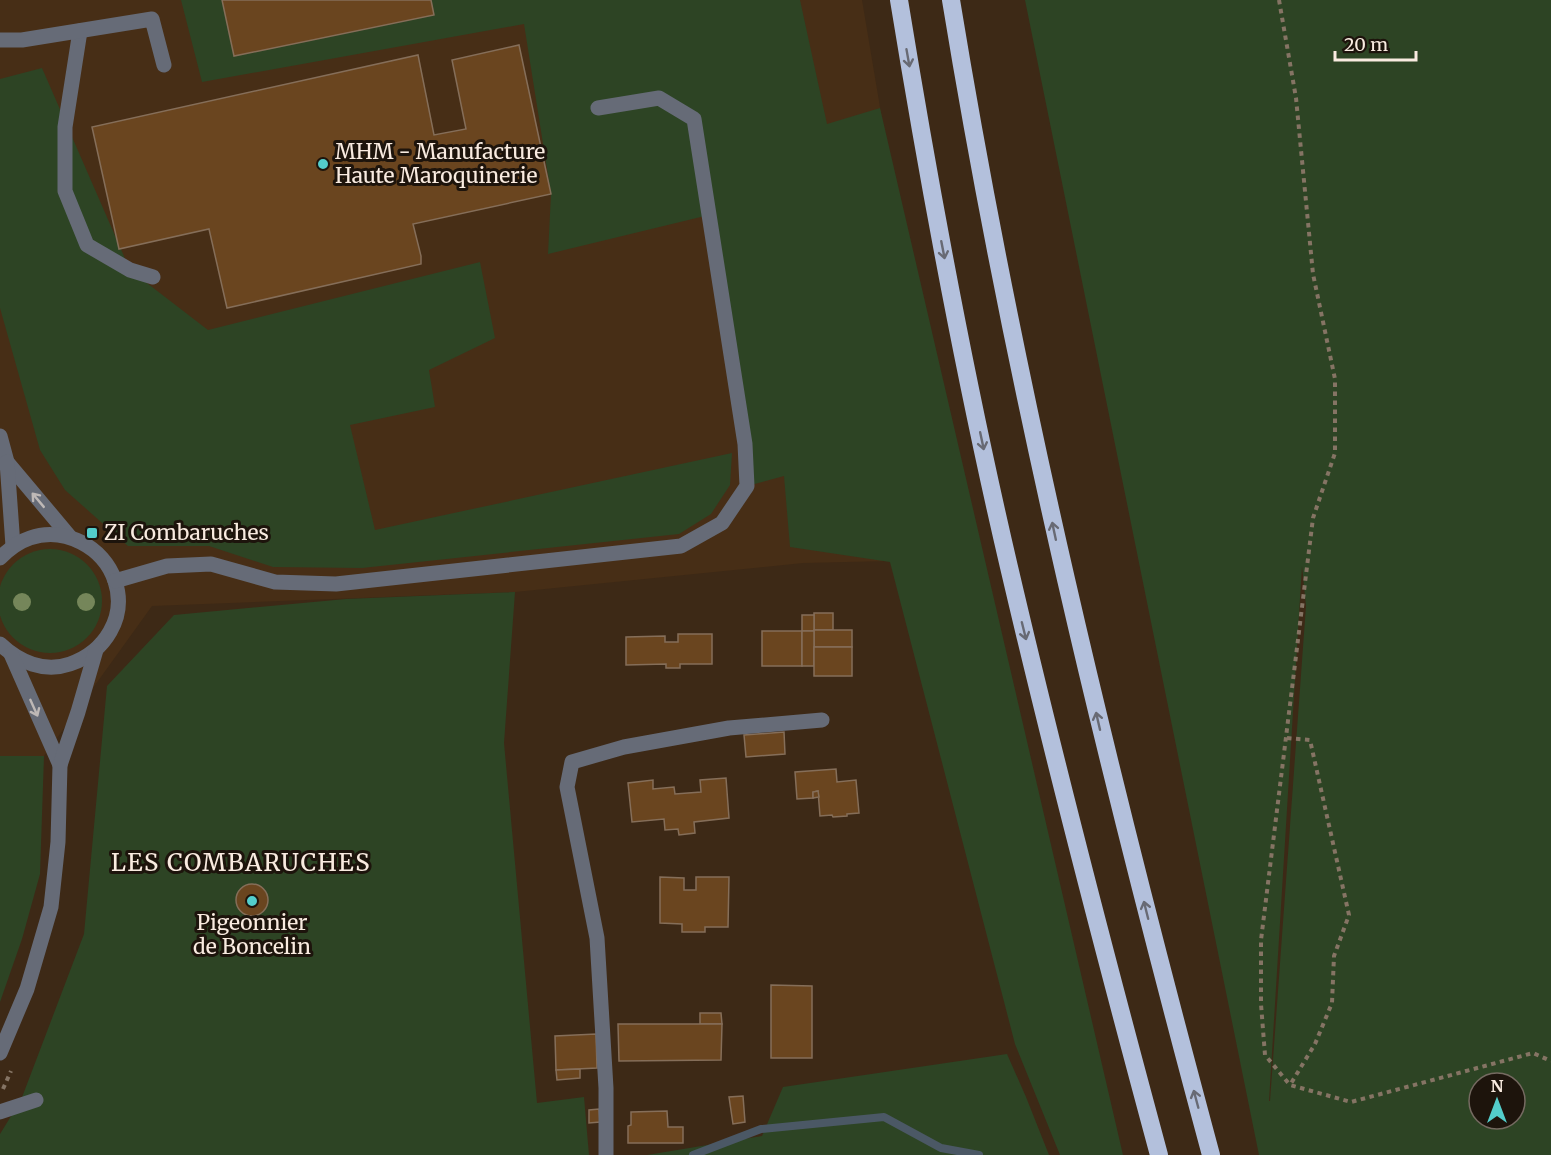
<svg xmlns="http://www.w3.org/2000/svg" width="1551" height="1155" viewBox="0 0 1551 1155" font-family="Merriweather,serif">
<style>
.built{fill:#472e16}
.green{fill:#2d4424;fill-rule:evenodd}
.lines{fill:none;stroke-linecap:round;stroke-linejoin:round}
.stream{stroke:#4b5865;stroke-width:8}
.building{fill:#6a451f;stroke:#856e59;stroke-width:1.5}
.path{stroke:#857464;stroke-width:4;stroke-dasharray:4.5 4.5;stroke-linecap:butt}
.minor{stroke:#666b77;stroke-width:15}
.highway{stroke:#b3c0dc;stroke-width:18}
.tree{fill:#75865a}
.oneway{stroke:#686a74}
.oneway2{stroke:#beb8b6}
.poi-dot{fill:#53cdcb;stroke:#1d140c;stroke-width:2}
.labels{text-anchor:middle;stroke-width:6;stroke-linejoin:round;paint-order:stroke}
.poi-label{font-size:21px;fill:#f9ebe0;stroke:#1d140c;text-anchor:start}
.quarter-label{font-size:24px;letter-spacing:1.5px;fill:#f9ebe0;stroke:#1d140c}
</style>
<rect width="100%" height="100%" fill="#3d2916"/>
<polygon class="built" points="0,0 862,0 949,518 890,561 803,563 515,592 152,606 44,756 0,756"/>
<g class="green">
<polygon points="181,0 800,0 827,124 880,108 1123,1155 1060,1155 1015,1044 890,562 790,547 784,476 747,486 709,215 548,254 551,194 524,24 202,82"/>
<path d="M1025,0h526v1155h-292zM1302,566l4,40 -36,495h-1zM1479,1083h36v36h-36z"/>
<polygon points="42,68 130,270 208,330 480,262 495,338 429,370 435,407 350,425 375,530 732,453 730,485 711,514 679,534 362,568 273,567 209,546 128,546 65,490 40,450 0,308 0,79"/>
<circle cx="50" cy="601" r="52"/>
<polygon points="515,592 504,743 537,1103 584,1097 589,1155 0,1155 0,1134 21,1100 84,934 107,686 174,615 346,599"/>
<polygon points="0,756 44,756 40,874 22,939 0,1002"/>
<polygon points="1007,1054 1026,1097 1049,1155 647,1155 762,1136 783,1087"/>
</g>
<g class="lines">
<polyline class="stream" points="693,1155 761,1129 884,1117 941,1148 979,1155"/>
</g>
<g class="building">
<polygon points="222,0 431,0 434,15 234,56"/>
<polygon points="519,45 551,194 413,224 421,256 421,264 227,308 209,229 119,249 92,127 418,55 434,135 466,129 452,60"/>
<rect x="814" y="613" width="19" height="17"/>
<rect x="802" y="615" width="12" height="16"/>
<rect x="814" y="630" width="38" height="17"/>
<rect x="762" y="631" width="40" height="35"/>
<rect x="802" y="631" width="12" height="35"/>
<polygon points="678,634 712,634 712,664 680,664 680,668 666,668 666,664 626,665 626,637 665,636 665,642 678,642"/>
<rect x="814" y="647" width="38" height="29"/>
<polygon points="784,732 785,754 746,757 744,735"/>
<polygon points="836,769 837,782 856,780 859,813 847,814 847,816 833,817 832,815 820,816 818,791 813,792 813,798 797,799 795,772"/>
<polygon points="726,778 729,818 694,822 695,833 679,835 678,829 665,830 664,819 632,822 628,783 653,780 653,789 674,787 675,794 701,792 700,780"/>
<polygon points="818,791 819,797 813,798 813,792"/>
<polygon points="660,877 684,878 684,890 696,890 696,877 729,877 728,927 705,927 705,932 682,932 682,924 660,923"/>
<circle cx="252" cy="900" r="16"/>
<polygon points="771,985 812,986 812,1058 771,1058"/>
<polygon points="700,1013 721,1013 722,1024 700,1024"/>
<polygon points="618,1024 722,1024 721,1060 619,1061"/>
<polygon points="596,1034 597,1068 556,1070 555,1036"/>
<polygon points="580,1069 580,1078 557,1080 556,1070"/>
<polygon points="743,1096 745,1122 733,1124 729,1097"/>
<polygon points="599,1109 600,1122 589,1123 589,1110"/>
<polygon points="667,1111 668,1127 683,1127 683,1143 628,1143 628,1126 631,1125 631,1112"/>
</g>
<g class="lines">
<g class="path">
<polyline points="1279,0 1296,98 1313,274 1335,379 1335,453 1313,518 1261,940 1261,1004 1265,1055 1290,1085 1351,1102 1533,1053 1551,1061"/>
<polyline points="1287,738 1310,740 1349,915 1334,956 1332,1003 1315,1044 1290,1085"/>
<polyline points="3,1089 11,1071"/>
</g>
<g class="minor">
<polyline points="80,31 65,127 65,191 87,245 130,270 153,277"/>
<polyline points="0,40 22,40 152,19 164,65"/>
<polyline points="0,436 7,462 70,537"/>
<polyline points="7,462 13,546"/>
<path d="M0,558c9,-9 18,-16 30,-20 34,-12 74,9 85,43 12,36 -10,71 -45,83 -26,9 -51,-2 -70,-20"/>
<polyline points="115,581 167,566 211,564 275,582 336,584 681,546 722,523 747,486 745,444 694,119 659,98 598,108"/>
<polyline points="11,654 60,765"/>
<polyline points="0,1053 27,989 51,907 58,842 60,765 78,712 96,650"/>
<polyline points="0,1112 36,1100"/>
<polyline points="606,1155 606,1088 597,938 567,787 572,762 624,747 729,728 822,720"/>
</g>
<g class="highway">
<path d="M899,0c31,190 66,379 110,567 46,197 97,392 150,588"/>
<path d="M951,0c64,391 157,773 260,1155"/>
</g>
</g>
<g class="tree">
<circle cx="22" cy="602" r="9"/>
<circle cx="86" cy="602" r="9"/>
</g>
<defs><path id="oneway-shaft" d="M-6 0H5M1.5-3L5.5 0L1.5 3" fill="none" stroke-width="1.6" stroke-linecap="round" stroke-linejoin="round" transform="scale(1.5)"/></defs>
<g class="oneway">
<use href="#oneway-shaft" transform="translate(908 58) rotate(80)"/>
<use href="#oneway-shaft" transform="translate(943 250) rotate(79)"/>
<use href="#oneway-shaft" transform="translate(982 441) rotate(78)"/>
<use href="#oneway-shaft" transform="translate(1054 531) rotate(-102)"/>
<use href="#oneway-shaft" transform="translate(1024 631) rotate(76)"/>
<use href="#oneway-shaft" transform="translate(1098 721) rotate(-103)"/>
<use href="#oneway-shaft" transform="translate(1146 910) rotate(-104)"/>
<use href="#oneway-shaft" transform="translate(1196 1099) rotate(-105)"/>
</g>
<g class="oneway2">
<use href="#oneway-shaft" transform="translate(38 500) rotate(-130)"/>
<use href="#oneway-shaft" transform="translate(34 708) rotate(66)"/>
</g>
<g class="poi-dot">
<circle cx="323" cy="164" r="6"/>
<rect x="86" y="527" width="12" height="12" rx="3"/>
<circle cx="252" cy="901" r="6"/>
</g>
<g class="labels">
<g class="poi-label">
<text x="335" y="159">MHM - Manufacture<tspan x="335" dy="24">Haute Maroquinerie</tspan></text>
<text x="104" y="540">ZI Combaruches</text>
<text x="252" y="930" text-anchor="middle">Pigeonnier<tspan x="252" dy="24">de Boncelin</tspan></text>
</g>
<g class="quarter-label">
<text x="241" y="871">LES COMBARUCHES</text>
</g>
</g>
<g transform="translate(1497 1101)"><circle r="28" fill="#1d140c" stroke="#756a61" stroke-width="1.5"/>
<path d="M0-4.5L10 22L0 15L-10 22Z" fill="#53cdcb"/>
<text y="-9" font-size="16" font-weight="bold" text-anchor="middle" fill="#f9ebe0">N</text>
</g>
<path d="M1335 51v9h81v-9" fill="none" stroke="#f9ebe0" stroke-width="3"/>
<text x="1344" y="51" font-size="18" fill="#f9ebe0" stroke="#1d140c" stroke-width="4.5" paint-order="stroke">20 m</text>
</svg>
